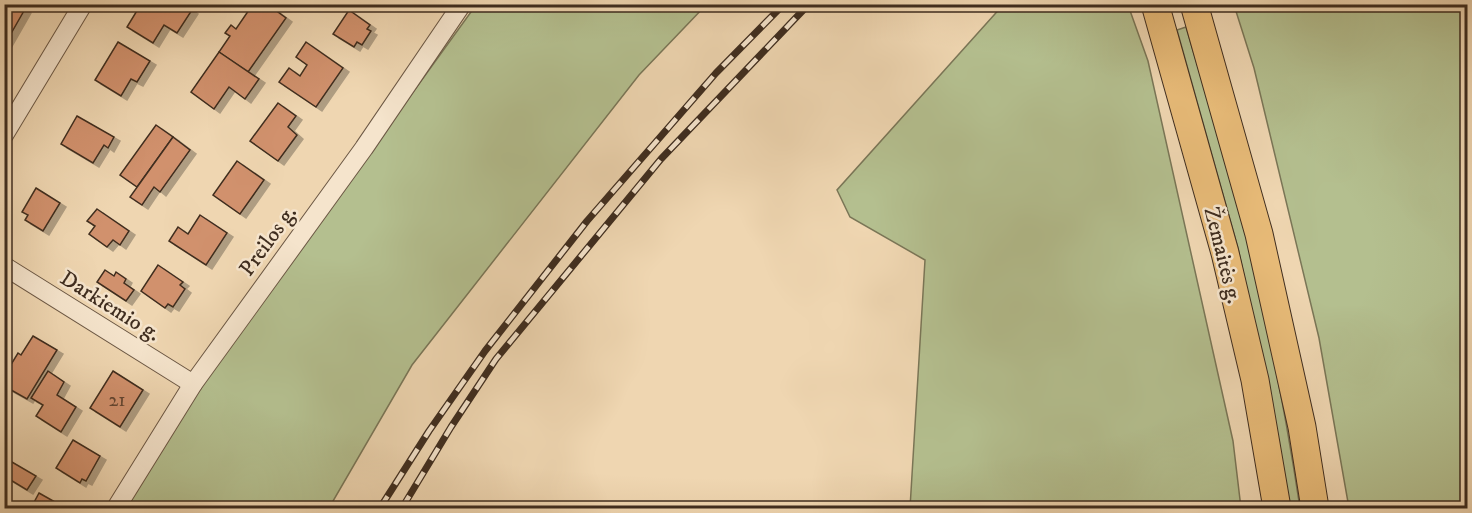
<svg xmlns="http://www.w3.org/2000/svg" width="1472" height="513" viewBox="0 0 1472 513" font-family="'IM FELL DW Pica',serif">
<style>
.green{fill:#b4bf8f;stroke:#7a7657;stroke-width:1.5}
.building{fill:#d1916d;stroke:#3f2d1f;stroke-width:1.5;filter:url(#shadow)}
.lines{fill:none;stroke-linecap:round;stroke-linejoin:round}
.minor-casing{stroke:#6b5744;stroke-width:20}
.primary-casing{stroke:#3f2d1f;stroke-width:29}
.minor{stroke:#f5e4cc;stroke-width:18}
.primary{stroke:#e8bb78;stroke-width:27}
.rail-casing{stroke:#3f2d1f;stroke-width:7}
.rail{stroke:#f5e4cc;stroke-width:4.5;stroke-dasharray:14;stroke-linecap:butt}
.labels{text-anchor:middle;stroke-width:5;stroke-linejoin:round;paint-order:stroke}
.number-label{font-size:20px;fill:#644632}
.street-label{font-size:22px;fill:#3f2d1f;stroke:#f5e4cc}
</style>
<defs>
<filter id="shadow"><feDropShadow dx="6" dy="4" stdDeviation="0" flood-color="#0004"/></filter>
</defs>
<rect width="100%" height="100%" fill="#efd6b1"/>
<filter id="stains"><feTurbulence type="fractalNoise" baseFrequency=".00333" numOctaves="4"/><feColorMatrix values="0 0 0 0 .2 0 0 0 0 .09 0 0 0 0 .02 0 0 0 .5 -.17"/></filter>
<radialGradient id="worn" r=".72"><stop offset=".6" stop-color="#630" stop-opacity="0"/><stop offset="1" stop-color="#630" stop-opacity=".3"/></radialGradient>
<g class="green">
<polygon points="476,5 706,5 639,75 412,365 329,508 125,508 193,396"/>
<polygon points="1003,5 1128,5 1148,61 1233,441 1241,508 910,508 925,260 850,217 837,190"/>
<polygon points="1234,5 1467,5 1467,508 1349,508 1319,338 1254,68"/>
<path d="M1186,27c14,48 30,96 43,144 31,111 54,224 71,337h-12l-23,-135 -27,-125 -61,-218z"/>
</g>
<g class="building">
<polygon points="4,4 17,4 25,9 5,44"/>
<polygon points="141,4 183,4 192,10 177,33 164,25 153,43 127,27"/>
<polygon points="253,4 267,4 286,18 248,72 219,52 230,36 225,33 231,25 236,29"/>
<polygon points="349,10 370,25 367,29 371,31 362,45 357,42 354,47 333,34"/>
<polygon points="118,42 150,61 137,82 131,79 121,96 95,80"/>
<polygon points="306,42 343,68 316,107 279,82 289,68 300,76 307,65 296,57"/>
<polygon points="219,52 259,79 245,99 229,87 214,109 191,92"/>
<polygon points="278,103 296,116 288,127 297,135 278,161 250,141"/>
<polygon points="77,116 114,137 108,148 104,145 93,163 61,144"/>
<polygon points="156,125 173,137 137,187 120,175"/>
<polygon points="173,137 190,150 160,192 154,187 142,205 130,197"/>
<polygon points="237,161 264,180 240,214 213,195"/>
<polygon points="36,188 60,203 43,231 25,220 28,215 22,212"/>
<polygon points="97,209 129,231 120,245 113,240 107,247 89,234 95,226 87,221"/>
<polygon points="200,215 227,233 206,265 169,241 178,227 188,234"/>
<polygon points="158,265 183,282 180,285 185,289 173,307 168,304 165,308 141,291"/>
<polygon points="105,270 114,276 116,272 126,279 124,283 134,290 126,301 97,282"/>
<polygon points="33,336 57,350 27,399 4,386 4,376 18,353 21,355"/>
<polygon points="48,371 64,382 57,395 76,407 61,432 36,416 43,405 31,398"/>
<polygon points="113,371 143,390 120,427 90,408"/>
<polygon points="73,440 100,456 86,481 82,479 80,483 56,468"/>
<polygon points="5,458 36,476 27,490 4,476"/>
<polygon points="39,493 62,506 60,508 31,508"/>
</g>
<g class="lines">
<g class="minor-casing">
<g id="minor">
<polyline points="4,135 83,4"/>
<polyline points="4,266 193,384"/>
<polyline points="116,508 193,384 364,148 462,4"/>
</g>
</g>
<g class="primary-casing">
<g id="primary">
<polyline points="1155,4 1225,253 1255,380 1277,508"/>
<polyline points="1194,4 1259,234 1302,427 1315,508"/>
</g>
</g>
<use href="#minor" class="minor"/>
<use href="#primary" class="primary"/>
<g class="rail-casing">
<g id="rail">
<polyline points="380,508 429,431 485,351 587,221 716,73 784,4"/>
<polyline points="402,508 451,427 496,359 661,159 809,4"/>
</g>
</g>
<use href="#rail" class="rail"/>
</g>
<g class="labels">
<g class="number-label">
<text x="117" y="406">21</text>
</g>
<g class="street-label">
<text transform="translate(267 240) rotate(-54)" y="8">Preilos g.</text>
<text transform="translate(1224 255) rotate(76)" y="8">Žemaitės g.</text>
<text transform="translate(111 305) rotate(32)" y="8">Darkiemio g.</text>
</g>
</g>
<rect width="1472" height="513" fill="none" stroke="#efd6b1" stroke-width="24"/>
<rect x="6" y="6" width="1460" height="501" fill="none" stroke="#3f2d1f" stroke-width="3"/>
<rect x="12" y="12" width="1448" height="489" fill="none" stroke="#3f2d1f" stroke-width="1.5"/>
<rect width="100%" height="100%" filter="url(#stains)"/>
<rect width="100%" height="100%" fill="url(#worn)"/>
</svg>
